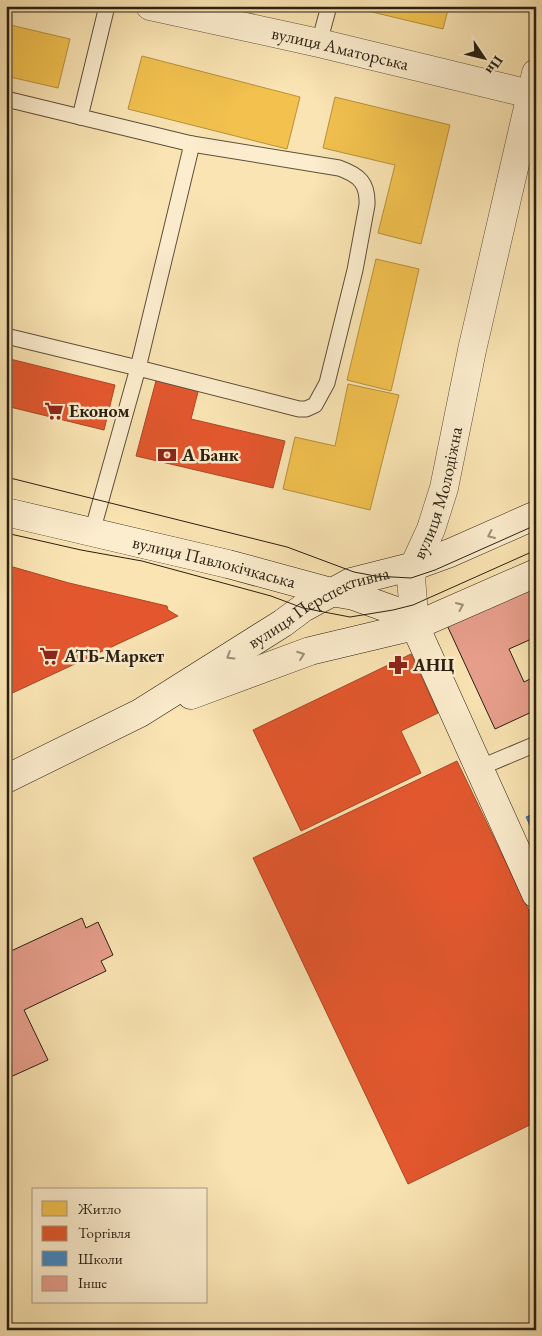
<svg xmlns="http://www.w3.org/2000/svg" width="542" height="1336" viewBox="0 0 542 1336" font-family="'EB Garamond',serif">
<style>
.homes{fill:#f2c14e;stroke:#b6903c}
.shops{fill:#e4572e;stroke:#ac4625}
.schools{fill:#3f88c5;stroke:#38688f}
.building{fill:#e89f8d;stroke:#291f11}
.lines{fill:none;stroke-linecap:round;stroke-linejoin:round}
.lane-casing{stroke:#5d503a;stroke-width:17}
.street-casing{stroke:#5d503a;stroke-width:29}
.secondary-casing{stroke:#291f11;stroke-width:29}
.lane{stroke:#fcedce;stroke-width:15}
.street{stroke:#fcedce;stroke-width:28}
.secondary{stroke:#fcedce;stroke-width:28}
.tram{stroke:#291f11;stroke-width:1}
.oneway{stroke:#9d9079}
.labels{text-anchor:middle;stroke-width:5;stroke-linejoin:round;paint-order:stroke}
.street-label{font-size:18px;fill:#291f11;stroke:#fcedce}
.poi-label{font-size:18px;font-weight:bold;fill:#291f11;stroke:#fcedce;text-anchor:start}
</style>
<rect width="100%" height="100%" fill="#fae4b3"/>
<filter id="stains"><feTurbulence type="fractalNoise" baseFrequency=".004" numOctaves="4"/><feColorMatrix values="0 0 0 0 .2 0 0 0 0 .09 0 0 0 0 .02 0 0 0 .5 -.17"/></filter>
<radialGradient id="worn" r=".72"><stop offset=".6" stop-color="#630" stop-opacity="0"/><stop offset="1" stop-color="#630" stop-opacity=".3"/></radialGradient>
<g class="homes">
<polygon points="347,6 449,6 443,29"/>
<polygon points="6,24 70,39 58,88 6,76"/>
<polygon points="142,56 300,97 287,149 128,109"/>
<polygon points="335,97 450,125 421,244 378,233 395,165 323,148"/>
<polygon points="376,259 419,269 391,391 347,380"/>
<polygon points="348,384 399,395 370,510 283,489 295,437 335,446"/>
</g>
<g class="shops">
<polygon points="6,358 115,385 104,430 6,406"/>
<polygon points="157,377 199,388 191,419 285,441 273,488 136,456"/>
<polygon points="6,565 69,583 167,606 168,610 178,616 6,696"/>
<polygon points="411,654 438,713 401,731 421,773 301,831 253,730"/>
<polygon points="457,761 536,925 536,1122 408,1184 253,858"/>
</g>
<polygon class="schools" points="536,813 536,838 526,817"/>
<g class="building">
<polygon points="536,581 536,637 509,649 524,682 532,678 536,686 536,710 495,729 446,623"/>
<polygon points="82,918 86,928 98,922 113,955 101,961 106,971 24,1010 48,1060 6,1079 6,942 11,951"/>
</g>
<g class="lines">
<g class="lane-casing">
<g id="lane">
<polyline points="319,43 329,6"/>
<polyline points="6,99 192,144 138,368 6,336"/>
<polyline points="80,117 107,6"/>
<path d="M92,532l46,-164 161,41h7l9,-4 12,-22 28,-113 12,-65c1,-22 -8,-30 -28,-37l-147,-24"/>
<polyline points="479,768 536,744"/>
</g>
</g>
<g class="street-casing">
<g id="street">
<path id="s1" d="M150,6l169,37 211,51"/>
<path id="s2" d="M415,626l-4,-48 3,-12 17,-37 13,-41 28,-138 64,-277"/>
</g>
</g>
<g class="secondary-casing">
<g id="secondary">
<path id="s3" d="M6,512l222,52 103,28 23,4 39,14 22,16 121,268"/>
<polyline points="191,695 310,651 415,626 536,573"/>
<path id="s4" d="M6,779l134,-66 143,-90 20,-15 48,-26 63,-16 36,-13 86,-38"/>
</g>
</g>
<use href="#lane" class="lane"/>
<use href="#street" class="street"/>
<use href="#secondary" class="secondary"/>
<g class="tram">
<polyline points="6,477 287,547 354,572 375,576 411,578 435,570 536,525"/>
<polyline points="6,533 81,550 142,561 271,596 303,608 350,617 393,610 413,605 536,550"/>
</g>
</g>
<defs><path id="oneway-chevron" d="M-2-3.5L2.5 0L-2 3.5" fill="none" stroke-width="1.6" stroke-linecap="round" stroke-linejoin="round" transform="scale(1.25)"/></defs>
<g class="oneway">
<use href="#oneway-chevron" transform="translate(491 535) rotate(156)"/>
<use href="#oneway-chevron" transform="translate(460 606) rotate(-24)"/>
<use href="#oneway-chevron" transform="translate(301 655) rotate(-20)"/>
<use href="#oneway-chevron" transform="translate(230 656) rotate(148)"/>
</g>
<defs>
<g id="supermarket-bare" transform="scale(1.5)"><path d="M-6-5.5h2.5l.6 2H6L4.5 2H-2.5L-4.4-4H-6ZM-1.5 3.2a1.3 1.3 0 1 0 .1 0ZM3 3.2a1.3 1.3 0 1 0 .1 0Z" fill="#8f2418" stroke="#fcedce" stroke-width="2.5" paint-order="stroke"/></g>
<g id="bank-bare" transform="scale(1.5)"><path d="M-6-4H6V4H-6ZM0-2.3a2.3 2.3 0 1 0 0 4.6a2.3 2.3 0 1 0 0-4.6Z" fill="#8f2418" stroke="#fcedce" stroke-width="2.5" paint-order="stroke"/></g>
<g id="pharmacy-bare" transform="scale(1.5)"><path d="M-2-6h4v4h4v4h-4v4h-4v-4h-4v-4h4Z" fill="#8f2418" stroke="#fcedce" stroke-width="2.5" paint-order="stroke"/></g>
</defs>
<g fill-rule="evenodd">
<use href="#supermarket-bare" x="54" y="411"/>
<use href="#bank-bare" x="167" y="455"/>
<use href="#supermarket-bare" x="49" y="656"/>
<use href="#pharmacy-bare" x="398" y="665"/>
</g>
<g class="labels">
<g class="street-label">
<text dy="6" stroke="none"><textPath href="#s1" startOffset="195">вулиця Аматорська</textPath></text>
<text dy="6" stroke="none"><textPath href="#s2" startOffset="138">вулиця Молодіжна</textPath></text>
<text dy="6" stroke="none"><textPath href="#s3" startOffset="214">вулиця Павлокічкаська</textPath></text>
<text dy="6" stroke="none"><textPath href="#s4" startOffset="358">вулиця Перспективна</textPath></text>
</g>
<g class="poi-label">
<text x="69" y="417">Економ</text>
<text x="182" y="461">А Банк</text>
<text x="64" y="662">АТБ-Маркет</text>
<text x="413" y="671">АНЦ</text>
</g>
</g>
<rect width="542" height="1336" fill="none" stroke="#fae4b3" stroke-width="25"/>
<rect x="8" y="8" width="527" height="1321" fill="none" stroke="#291f11" stroke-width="2.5"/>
<rect x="12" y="12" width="517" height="1311" fill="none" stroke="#291f11"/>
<rect x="32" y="1188" width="175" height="115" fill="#fcedce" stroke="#a89b82"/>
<rect x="42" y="1201" width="25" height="15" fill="#f2c14e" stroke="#a89b82"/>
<text x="78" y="1214" font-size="15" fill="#291f11">Житло</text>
<rect x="42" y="1226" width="25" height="15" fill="#e4572e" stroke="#a89b82"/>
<text x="78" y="1238" font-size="15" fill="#291f11">Торгівля</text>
<rect x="42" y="1251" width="25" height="15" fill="#3f88c5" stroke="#a89b82"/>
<text x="78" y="1264" font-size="15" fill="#291f11">Школи</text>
<rect x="42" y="1276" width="25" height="15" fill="#e89f8d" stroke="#a89b82"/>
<text x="78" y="1288" font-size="15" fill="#291f11">Інше</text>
<g transform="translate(484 58) rotate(125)" stroke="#fcedce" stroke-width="4" paint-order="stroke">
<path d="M0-4L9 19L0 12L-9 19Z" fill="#291f11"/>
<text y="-8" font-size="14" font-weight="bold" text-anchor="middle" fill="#291f11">Пн</text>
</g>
<rect width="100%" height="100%" filter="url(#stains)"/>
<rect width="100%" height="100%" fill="url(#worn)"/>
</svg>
